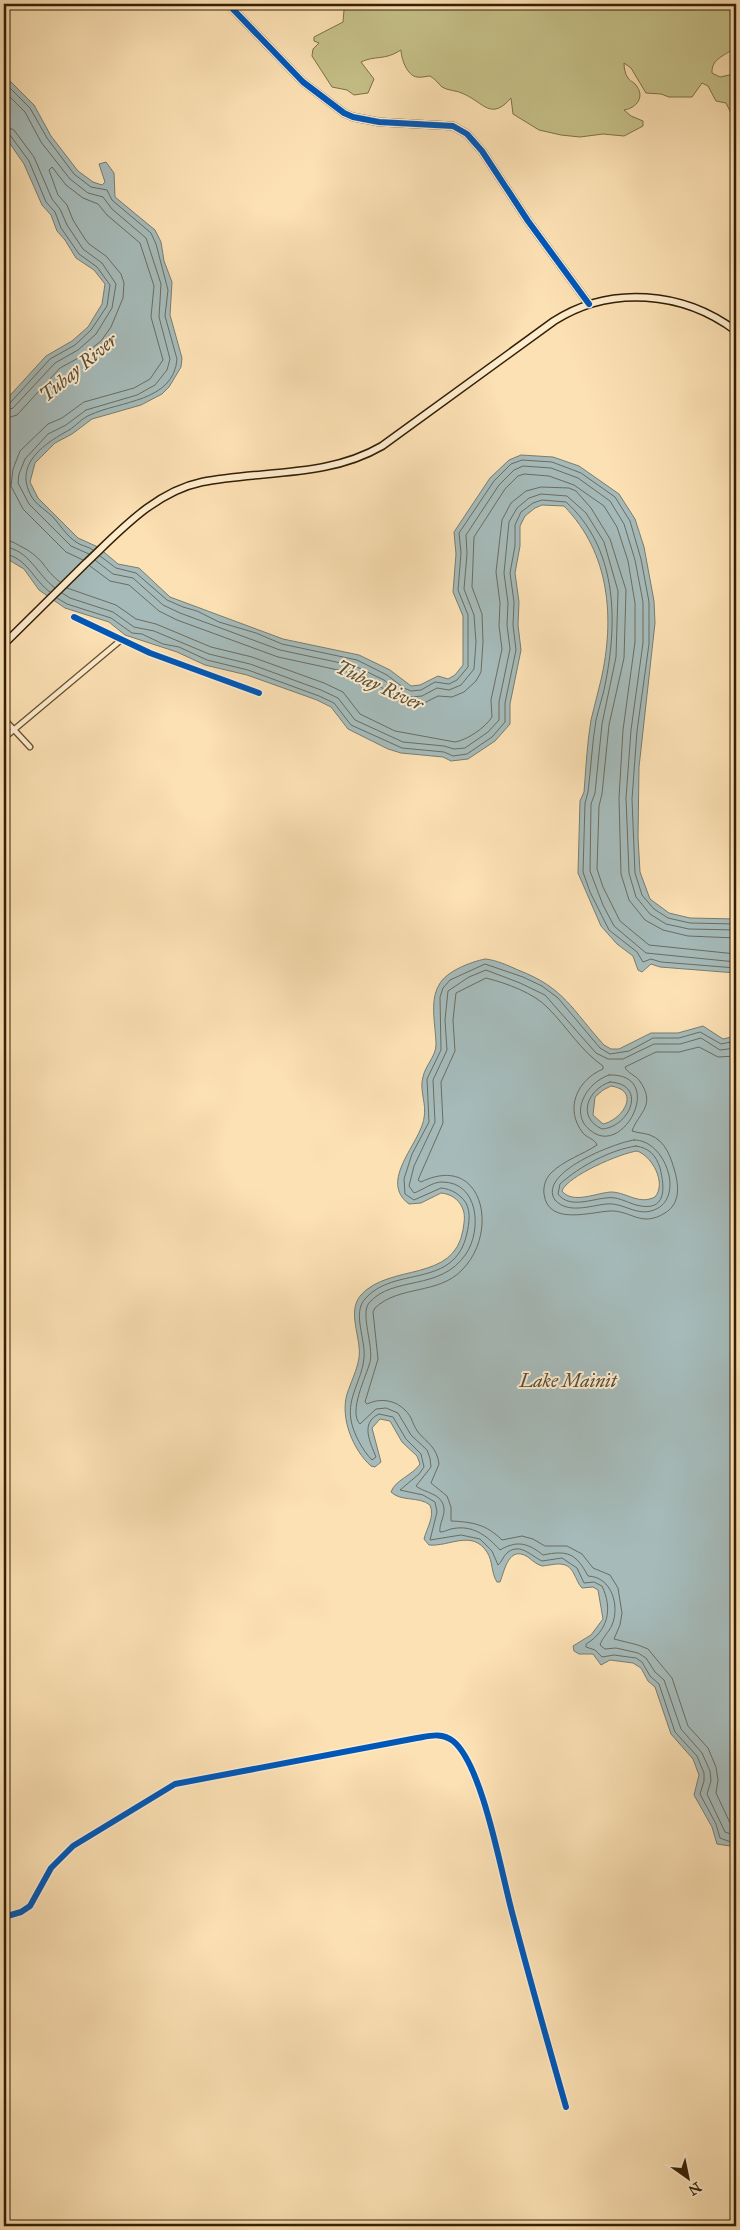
<svg xmlns="http://www.w3.org/2000/svg" width="740" height="2230" viewBox="0 0 740 2230" font-family="'IM FELL Great Primer',serif">
<style>
.green{fill:#c6c189;stroke:#7d7046}
.water{fill:#a5bab9;stroke:#787c70;fill-rule:evenodd}
.lines{fill:none;stroke-linecap:round;stroke-linejoin:round}
.shore{stroke:#6c6c5e;stroke-width:1}
.street-casing{stroke:#66502f;stroke-width:7}
.secondary-casing{stroke:#341f03;stroke-width:9}
.street{stroke:#fdecce;stroke-width:4.5}
.secondary{stroke:#fdecce;stroke-width:6}
.cycleway-casing{stroke:#fdecce;stroke-width:9}
.cycleway{stroke:#0057b8;stroke-width:6}
.labels{text-anchor:middle;stroke-width:4;stroke-linejoin:round;paint-order:stroke}
.water-label{font-size:19px;font-style:italic;fill:#564e3a;stroke:#fdecce}
</style>
<rect width="100%" height="100%" fill="#fce1b4"/>
<filter id="stains"><feTurbulence type="fractalNoise" baseFrequency=".004" numOctaves="4"/><feColorMatrix values="0 0 0 0 .2 0 0 0 0 .09 0 0 0 0 .02 0 0 0 .5 -.17"/></filter>
<radialGradient id="worn" r=".72"><stop offset=".6" stop-color="#630" stop-opacity="0"/><stop offset="1" stop-color="#630" stop-opacity=".3"/></radialGradient>
<path class="green" d="M348,4h388v43c-9,8 -25,11 -24,26l8,4 14,-3 2,3v35l-5,1 -5,-10 -10,-2 -8,-15 -6,-3 -10,14h-23l-8,-3 -15,-1 -15,-25 -7,-5c0,5 1,11 4,15 3,4 4,3 7,6 11,12 2,24 -11,26l7,6 12,5v5l-19,10 -21,-2 -23,3 -19,-2 -22,-5 -26,-16 -2,-16c-20,23 -27,5 -47,-4 -7,-4 -16,-3 -22,-7 -4,-4 -7,-8 -12,-11 -3,0 -9,2 -13,1 -10,-1 -16,-19 -16,-27 -17,11 -26,5 -40,12l13,17 -6,14 -14,2 -7,-5 -15,-3 -20,-31 1,-7 6,-6 -5,-2v-4l29,-15 1,-12z"/>
<g class="water">
<path d="M4,75l30,30 17,31 27,35 15,11 9,3 3,-3 -6,-18 7,-2 8,11 1,24 40,33 6,12 3,19 8,21 -2,33 12,43 -1,9 -12,20 -7,7 -21,11 -49,14 -20,15 -17,9 -20,20 -5,19 8,16 40,40 20,9 20,17 21,4 31,29 113,42 76,16 31,15 21,16 9,-1 18,-9 10,3 7,-4 8,-10v-49l-10,-24 3,-38 -2,-22 36,-54 19,-18 12,-5 32,2 26,9 40,28 16,25 9,28 10,54 1,22 -16,144 -1,70 2,35 10,27 19,14 21,5 46,1v54l-76,-6 -9,-3 -9,8 -4,-2 -5,-14 -16,-12 -16,-18 -23,-53 2,-72 4,-9c2,-24 3,-48 7,-72 3,-13 7,-27 10,-40 14,-62 9,-127 -37,-174l-22,-1 -7,3 -10,8 -5,10v20l-5,27 4,29 -1,23 3,25 -11,54v20l-15,17 -27,18 -17,2 -8,-4 -42,-4 -13,-4 -40,-20 -17,-22 -14,-7 -70,-25 -42,-10 -28,-13 -52,-17 -16,-13 -44,-14 -26,-18 -15,-21 -20,-12v-155l42,-46 26,-15 16,-14 14,-23 3,-20 -11,-14 -18,-12 -11,-18 -8,-9 -6,-16 -9,-10 -18,-41 -20,-29z"/>
<path d="M485,959c11,1 22,6 33,11 47,18 54,40 86,75l7,4h8l32,-16h27l25,-7 20,13 13,-3v816l-6,-6 -13,-2 -5,-17 -18,-32 5,-20 -6,-16 -22,-25 -16,-47 -7,-6 -7,-13 -8,-5 -23,-3 -9,5 -8,-11h-14l-5,-3 -1,-5 18,-11 12,-16 -5,-29 -5,-3 -11,1c-4,-4 -5,-9 -8,-14 -7,-15 -20,-9 -32,-8 -6,-2 -9,-5 -14,-9 -19,-12 -23,12 -28,25h-3c-6,-9 -4,-21 -10,-30 -15,-23 -38,-5 -58,-7l-5,-6c3,-12 11,-22 6,-34 -11,-9 -29,-3 -39,-13 4,-12 22,-17 29,-28l-3,-8 -15,-14 -12,-21 -10,-2 -8,9 9,34 -6,5 -4,-1c-18,-16 -31,-48 -24,-72 4,-12 10,-24 12,-36 3,-20 -13,-46 2,-63 29,-32 93,-12 102,-65 1,-8 3,-15 -1,-23 -4,-8 -11,-13 -21,-14l-20,10 -12,1c-31,-23 11,-60 15,-86 3,-14 -5,-28 -1,-41 2,-11 13,-21 13,-32 0,-19 -7,-43 3,-60 7,-14 32,-23 46,-26zM611,1086c31,5 11,34 -8,38l-10,-9 2,-18 8,-7zM637,1151c15,5 30,32 18,46 -16,8 -27,-4 -43,-5 -14,0 -39,13 -50,-1 5,-15 59,-38 75,-40z"/>
</g>
<g class="lines">
<g class="shore">
<path d="M4,82l26,26 17,30 27,36 17,13 16,3 5,10 39,33 5,11 12,46 -3,26 12,43c-3,43 -58,42 -87,56 -8,3 -14,11 -21,15 -27,15 -57,36 -36,69 5,7 14,12 20,18 7,8 14,19 23,25 5,4 12,4 17,8"/>
<polyline points="4,91 25,112 41,142 70,179 88,193 103,197 112,209 146,238 161,284 159,317 170,359 167,370 155,385 137,395 86,410 66,425 48,434 25,459 19,474 18,483 29,504 71,546 89,554"/>
<polyline points="4,126 14,130 34,157 52,199 60,209 67,225 83,249 102,263 116,284 112,308 96,334 78,350 55,363 13,408 4,411"/>
<polyline points="4,133 10,135 29,161 46,202 55,212 61,228 79,254 97,267 110,285 107,306 91,330 75,345 50,359 10,403 4,405"/>
<polyline points="4,419 17,415 60,368 82,356 101,341 111,327 123,298 124,283 121,274 106,256 89,244 85,239 73,220 67,205 58,195 49,170 52,167 66,185 83,198 98,204 107,215 140,243 154,286 151,317 163,360 150,379 134,388 84,402 62,418 48,424 20,451 13,469 11,486 23,509 66,552 83,560"/>
<path d="M4,540c7,0 12,4 18,7 23,12 21,22 38,35"/>
<path d="M4,547c25,2 33,28 51,41"/>
<path d="M4,554c23,3 29,26 46,38"/>
<polyline points="100,556 116,568 136,573 167,600 183,607 197,611 219,622 256,633 282,644 357,660 387,675 404,688 411,691 421,690 435,682 449,684 457,680 468,667 468,615 458,590 461,553 459,533 494,481 511,464 522,460 552,462 581,473 615,497 630,521 641,559 649,602 649,644 637,731 632,799 635,873 642,895 654,909 668,918 690,923 736,924"/>
<polyline points="95,560 113,574 133,578 163,605 180,613 280,650 355,666 384,680 401,694 411,697 422,696 437,688 449,690 461,685 474,669 476,642 474,615 464,589 467,554 466,535 499,485 514,470 523,466 551,468 578,478 610,501 624,524 635,560 643,602 643,643 631,730 626,798 629,873 636,897 650,914 666,924 689,929 736,930"/>
<polyline points="90,566 110,581 129,585 159,611 177,620 278,657 352,673 381,687 395,698 405,703 424,703 438,696 452,697 464,692 476,681 481,672 483,642 482,614 472,587 474,537 505,489 518,476 524,474 549,476 574,485 604,506 617,527 628,561 635,603 635,642 623,730 619,798 621,874 629,900 645,920 663,930 688,936 736,938"/>
<path d="M67,588l49,17 20,14 20,5 55,23 41,10 72,26 19,9 17,22 35,17 60,11c12,-2 30,-14 37,-25l-1,-17 11,-51 -3,-23 1,-23 -4,-31 6,-52 9,-17 15,-12 15,-4 28,1 7,3 15,17 19,31 16,51 -2,68 -15,67 -7,69 -3,12 -2,63 6,18 17,34 29,24 87,9"/>
<polyline points="62,593 70,598 113,612 134,627 154,631 209,654 250,664 321,690 338,698 355,720 403,742 444,746 454,749 465,748 488,732 499,720 499,702 510,649 507,625 508,603 504,573 509,522 517,508 529,498 541,494 567,496 586,513 604,542 618,591 616,657 602,724 595,793 591,804 590,871 603,905 614,926 646,953 736,962"/>
<path d="M57,598l10,6 44,14 21,15 10,1 21,10 16,3 28,13 41,10 71,26 15,7 17,22 51,23 42,4 9,4 14,-2 25,-17 13,-15v-19l11,-53 -3,-25 1,-23 -4,-29 5,-27v-21l6,-13 12,-9 9,-3 24,2c50,45 52,115 40,178 -2,13 -7,27 -10,40 -4,24 -5,48 -8,72l-3,11 -2,69 7,20 19,38 28,22 6,10 8,-3 10,3 75,6"/>
<path d="M736,1041l-15,3 -21,-12 -21,6h-26l-24,13 -19,3 -10,-6 -42,-50 -16,-12 -19,-9 -38,-13 -35,16 -7,8 -3,9 1,53 -14,29 2,43 -17,32 -8,25 1,15 9,6 27,-12c10,1 19,6 25,15 5,10 3,20 1,30 -12,57 -73,32 -102,66 -13,14 1,41 -1,59 -2,22 -17,39 -13,62 2,13 12,31 21,40l4,-3c-6,-15 -16,-34 3,-43l14,3 13,22 15,15 3,13 -5,7 -19,16 23,5 12,7 2,10 -7,28 31,-5 19,4 12,12 6,14c4,-3 5,-9 10,-13 13,-9 23,4 34,9l20,-3 15,10 7,15 10,-1 8,4c11,23 6,45 -16,58v3l9,3 7,7 12,-2 22,3 6,4 8,14 9,8 16,48 22,24 7,17v8l-4,13 16,30 4,14 16,6"/>
<path d="M736,1048l-16,2 -19,-12 -21,6h-26l-31,15h-15l-12,-6 -51,-58 -25,-12 -34,-13 -17,7 -21,14 -3,29 2,30 -14,30 2,42 -21,44 -5,20 5,7c9,-3 18,-11 28,-11 37,0 40,48 24,72 -26,38 -73,21 -97,49 -9,11 5,43 1,59 -4,15 -22,50 -10,62l16,-15 10,-1 12,5 13,22 16,15 3,8 1,9 -15,19c10,8 29,7 28,26 -1,7 -5,14 -4,20 4,0 7,-2 11,-3 22,-5 36,7 49,21 17,-10 28,-7 43,5 24,-5 33,-2 45,21 24,1 32,30 24,49 -3,7 -10,13 -12,20l5,4 11,-1 22,5 8,5 9,14 9,8 17,49 21,24 8,18 1,10 -4,13 18,38 11,4"/>
<path d="M736,1056l-18,1 -19,-10 -20,5h-23l-31,15c2,6 10,8 14,13 18,25 0,32 -7,51 6,2 12,2 18,4 16,6 21,23 25,37 4,15 5,32 -10,41 -24,15 -34,-3 -55,-2 -20,1 -62,15 -66,-17 -1,-8 2,-16 7,-21 13,-13 31,-18 46,-28 -2,-6 -10,-7 -14,-12 -19,-24 -6,-53 20,-64v-3c-23,-16 -35,-38 -55,-58 -14,-15 -42,-25 -62,-30l-30,15 -3,27 2,31 -14,31 2,41 -25,57 3,2c62,-30 79,50 41,88 -24,25 -63,15 -87,38l-2,4 5,47 -13,43 2,2c17,-8 35,-2 44,14 2,5 4,10 7,14 9,11 19,15 21,32l-8,19 16,13 4,11v14c21,1 35,3 51,19l20,-4 11,3 12,7h22l15,8 11,14 17,7 8,13 4,25 -2,12 -6,14 24,6 10,4 24,29 16,48 20,22 8,19 2,13 -2,13 15,32 5,3"/>
<path d="M609,1075c55,-2 19,75 -13,59 -29,-15 -13,-50 13,-59z"/>
<path d="M610,1082c38,2 20,45 -8,47 -26,-12 -14,-40 8,-47z"/>
<path d="M634,1140c31,-1 52,58 20,70 -17,7 -31,-8 -48,-6 -17,2 -38,10 -51,-4 -18,-27 59,-57 79,-60z"/>
<path d="M636,1146c13,2 20,9 24,22 5,20 7,45 -24,37 -10,-3 -19,-9 -30,-7 -14,1 -37,11 -48,-4l2,-10c20,-18 50,-34 76,-38z"/>
</g>
<g class="street-casing">
<g id="street">
<polyline points="74,617 150,653 259,693"/>
<polyline points="4,719 30,747"/>
<polyline points="4,738 121,640"/>
<path d="M4,1917l17,-5 9,-6 21,-38 22,-22 102,-62 242,-46c12,-2 25,-6 36,3 30,24 49,136 60,175 17,64 35,128 53,191"/>
</g>
</g>
<g class="secondary-casing">
<g id="secondary">
<polyline points="228,4 303,82 344,113 353,117 379,122 453,126 467,134 482,151 528,221 589,304"/>
<path d="M4,644c27,-27 54,-53 81,-80 34,-32 69,-72 117,-82 61,-12 125,-4 180,-36l172,-125c56,-36 129,-30 182,10"/>
</g>
</g>
<use href="#street" class="street"/>
<use href="#secondary" class="secondary"/>
<g class="cycleway-casing">
<g id="cycleway">
<polyline points="228,4 303,82 344,113 353,117 379,122 453,126 467,134 482,151 528,221 589,304"/>
<polyline points="74,617 150,653 259,693"/>
<path d="M4,1917l17,-5 9,-6 21,-38 22,-22 102,-62 242,-46c12,-2 25,-6 36,3 30,24 49,136 60,175 17,64 35,128 53,191"/>
</g>
</g>
<use href="#cycleway" class="cycleway"/>
</g>
<g class="labels">
<g class="water-label">
<text transform="translate(78 367) rotate(-40)" y="7">Tubay River</text>
<text transform="translate(380 685) rotate(25)" y="7">Tubay River</text>
<text x="568" y="1387">Lake Mainit</text>
</g>
</g>
<rect width="740" height="2230" fill="none" stroke="#fce1b4" stroke-width="20"/>
<rect x="5" y="5" width="730" height="2220" fill="none" stroke="#341f03" stroke-width="2.5"/>
<rect x="10" y="10" width="720" height="2210" fill="none" stroke="#341f03"/>
<g transform="translate(688 2178) rotate(147)" stroke="#fdecce" stroke-width="4" paint-order="stroke">
<path d="M0-4L9 19L0 12L-9 19Z" fill="#341f03"/>
<text y="-8" font-size="14" font-weight="bold" text-anchor="middle" fill="#341f03">N</text>
</g>
<rect width="100%" height="100%" filter="url(#stains)"/>
<rect width="100%" height="100%" fill="url(#worn)"/>
</svg>
